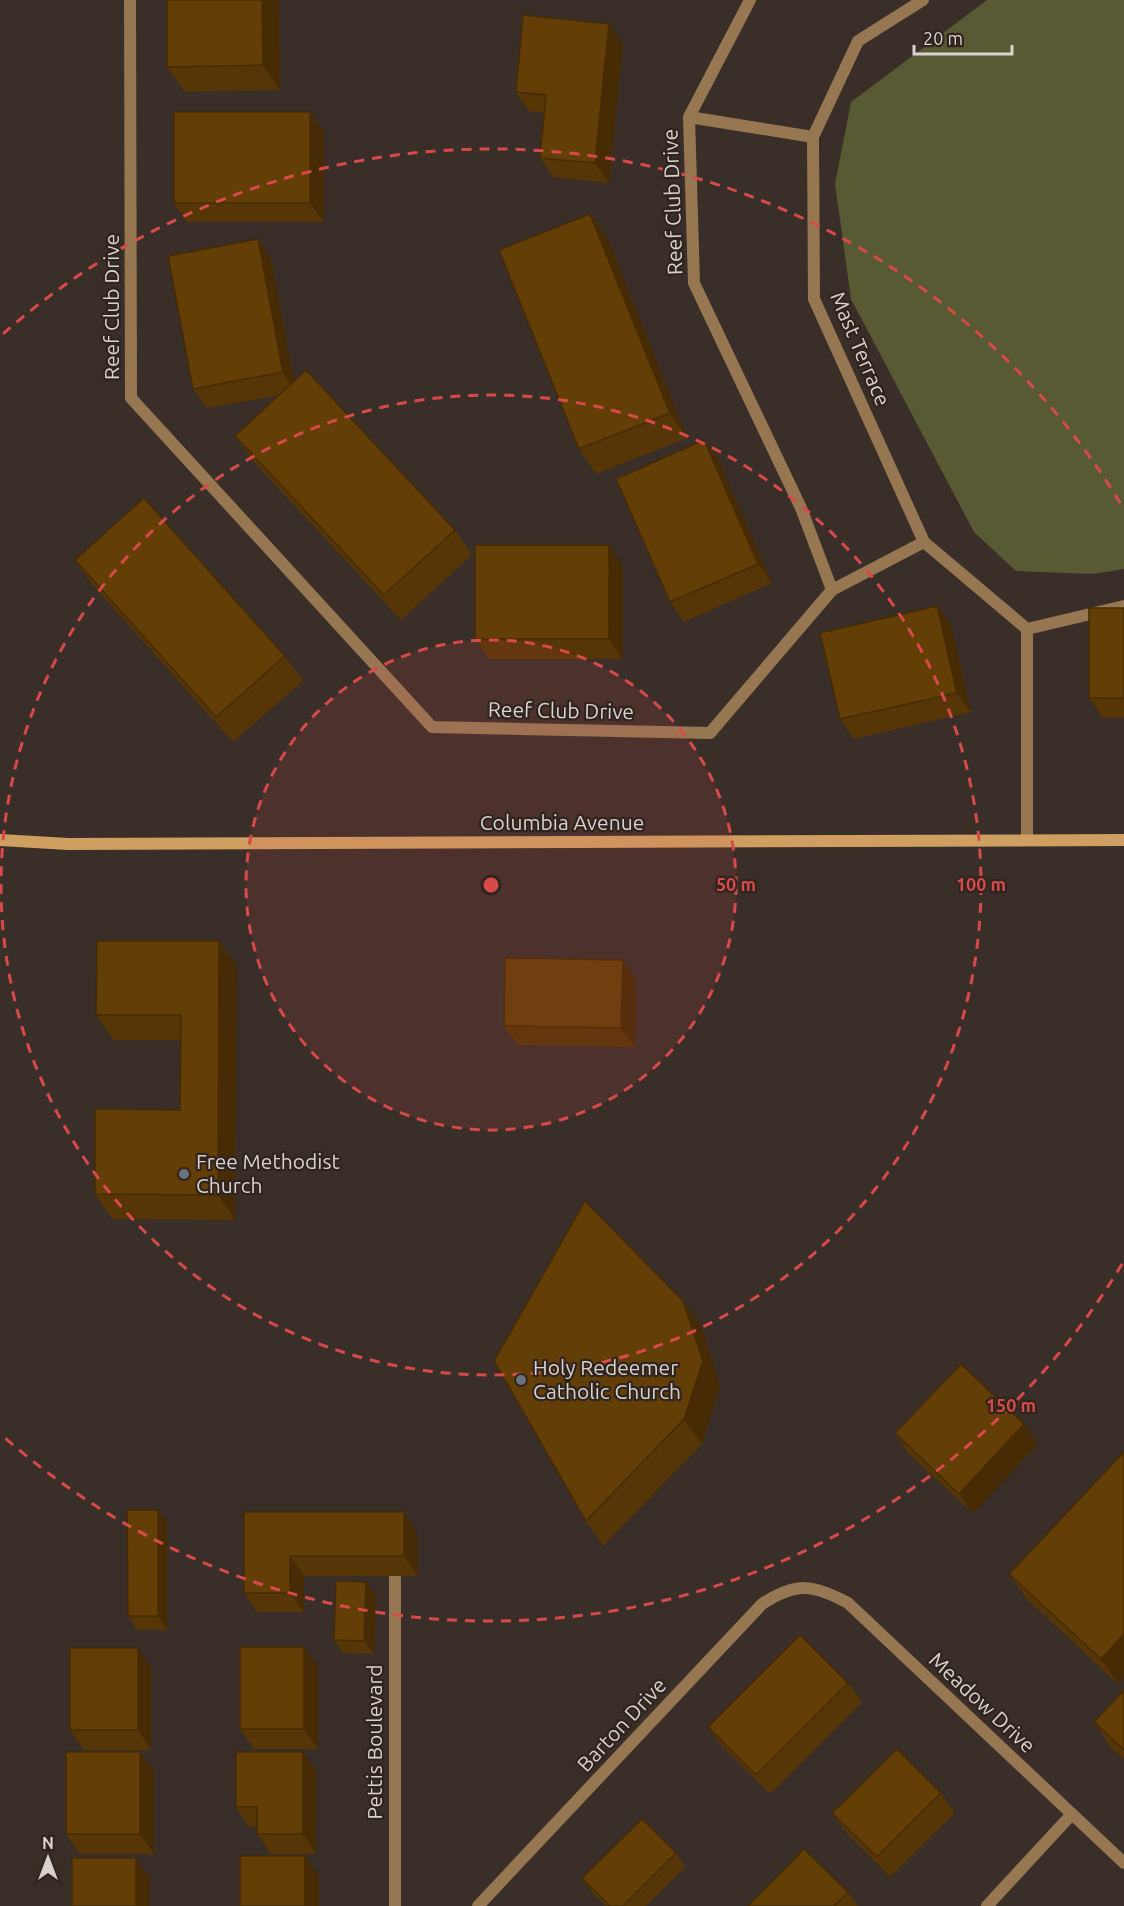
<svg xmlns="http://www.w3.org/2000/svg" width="1124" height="1906" viewBox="0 0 1124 1906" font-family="Ubuntu,sans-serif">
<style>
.green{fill:#575a32}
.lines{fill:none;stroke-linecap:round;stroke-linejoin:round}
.lane{stroke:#967752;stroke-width:12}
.street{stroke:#967752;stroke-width:12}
.secondary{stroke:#cf9e61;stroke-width:12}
.wall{fill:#563506}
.shaded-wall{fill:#462b05}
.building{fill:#643e07;stroke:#462b05;stroke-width:1.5}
.ring{fill:none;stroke:#d74a49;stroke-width:3;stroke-dasharray:10 8}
.worship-dot{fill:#6b7280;stroke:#30241f;stroke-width:2}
.labels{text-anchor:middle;stroke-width:4.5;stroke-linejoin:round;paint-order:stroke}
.street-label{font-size:21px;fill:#d9d1ce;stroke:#30241f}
.poi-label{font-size:21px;fill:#d9d1ce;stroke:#30241f;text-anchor:start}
.centre{fill:#d74a49;stroke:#30241f;stroke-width:3}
.ring-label{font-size:18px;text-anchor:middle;font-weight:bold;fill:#d74a49;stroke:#30241f;stroke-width:4.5;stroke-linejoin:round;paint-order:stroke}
</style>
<rect width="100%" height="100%" fill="#3a2e29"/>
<polygon class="green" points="987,0 1124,0 1124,569 1092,574 1016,571 974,532 851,299 835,184 851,102"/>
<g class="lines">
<g class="lane">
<polyline points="130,0 131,398 432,727 710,733 832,590 801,508 694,283 689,117 750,0"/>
<polyline points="923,0 858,41 813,137 814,299 924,542 1027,629"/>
<polyline points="689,117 813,137"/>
<polyline points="832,590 924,542"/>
<polyline points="1027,840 1027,629 1124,606"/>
</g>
<g class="street">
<polyline points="395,1906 395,1578"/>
<path d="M478,1906l284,-302c34,-22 51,-20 86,-1l276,260"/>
<polyline points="987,1906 1072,1814"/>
</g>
<polyline class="secondary" points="0,840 68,844 1124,840"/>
</g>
<g class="wall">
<polygon points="167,0 279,0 280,90 185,92 167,67"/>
<polygon points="623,43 609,183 553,177 540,158 544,113 529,111 516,92"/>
<polygon points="310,112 324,131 324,222 187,222 174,203"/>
<polygon points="590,214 608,239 687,438 596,474 579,449"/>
<polygon points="271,259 294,381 455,530 472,555 401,620 253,461 235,436 280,395 207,408 193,389"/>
<polygon points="704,440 718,459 772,583 684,622 670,602"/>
<polygon points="75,560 285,656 303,681 233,742 92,584"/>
<polygon points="623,565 623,659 489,659 475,639"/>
<polygon points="1124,608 1124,718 1103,718 1089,698"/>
<polygon points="951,625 971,712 854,739 840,719"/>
<polygon points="219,941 237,966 235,1220 112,1219 95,1194 180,1110 181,1040 114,1040 96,1015"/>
<polygon points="636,980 635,1047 518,1045 504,1026"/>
<polygon points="701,1326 720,1386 702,1444 603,1546 586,1521"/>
<polygon points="1024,1424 1038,1444 973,1513 908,1453 895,1433"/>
<polygon points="1124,1452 1118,1684 1027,1599 1009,1574"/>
<polygon points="158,1510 167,1523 167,1630 137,1630 128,1616"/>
<polygon points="244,1512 417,1532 418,1576 304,1576 304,1612 257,1612 244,1593"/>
<polygon points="376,1595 374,1654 343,1653 334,1640"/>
<polygon points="318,1667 318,1749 254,1749 240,1729"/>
<polygon points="151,1668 151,1750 84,1750 70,1730"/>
<polygon points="848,1683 862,1702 770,1794 722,1746 708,1727"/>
<polygon points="1124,1690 1124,1759 1111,1747 1094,1722"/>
<polygon points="154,1771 154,1854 80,1854 66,1834"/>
<polygon points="316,1771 316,1854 271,1854 257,1834 257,1827 249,1827 236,1807"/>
<polygon points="941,1793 955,1813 890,1877 846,1832 832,1813"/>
<polygon points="676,1853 685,1867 646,1906 606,1906 592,1892 582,1878"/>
<polygon points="848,1892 858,1906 748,1906"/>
</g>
<g class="shaded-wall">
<polygon points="262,0 279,0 280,90 263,65"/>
<polygon points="609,24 623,43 609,183 595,163"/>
<polygon points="310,112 324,131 324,222 310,203"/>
<polygon points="590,214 608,239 687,438 670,413"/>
<polygon points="258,239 271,259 296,392 283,372"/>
<polygon points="704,440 718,459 772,583 758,564"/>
<polygon points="609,545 623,565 623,659 609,639"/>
<polygon points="937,606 951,625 971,712 957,693"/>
<polygon points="219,941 237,966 235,1220 218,1195"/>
<polygon points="623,960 636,980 635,1047 621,1028"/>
<polygon points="683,1301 701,1326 720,1386 702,1444 684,1419"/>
<polygon points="1024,1424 1038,1444 973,1513 959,1494"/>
<polygon points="158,1510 167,1523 167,1630 158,1616"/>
<polygon points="404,1512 417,1532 418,1576 404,1556"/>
<polygon points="290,1556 304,1576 304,1612 290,1593"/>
<polygon points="366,1582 376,1595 374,1654 364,1641"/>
<polygon points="1124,1634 1124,1678 1118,1684 1101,1659"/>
<polygon points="304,1647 318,1667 318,1749 304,1729"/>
<polygon points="138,1648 151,1668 151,1750 138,1730"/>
<polygon points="140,1752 154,1771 154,1854 140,1834"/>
<polygon points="303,1752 316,1771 316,1854 303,1834"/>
<polygon points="305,1856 319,1876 319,1906 305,1906"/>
<polygon points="136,1858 150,1878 150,1906 136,1906"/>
</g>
<g class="building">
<polygon points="167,0 262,0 263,65 167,67"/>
<polygon points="523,15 609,24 595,163 540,158 546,95 516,92"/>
<rect x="174" y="112" width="136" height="91"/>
<polygon points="590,214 670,413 579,449 499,250"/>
<polygon points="258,239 283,372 193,389 168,256"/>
<polygon points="306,370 455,530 384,595 235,436"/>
<polygon points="704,440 758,564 670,602 616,479"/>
<polygon points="144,498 285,656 216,717 75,560"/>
<rect x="475" y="545" width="134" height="94"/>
<polygon points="937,606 957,693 840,719 820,633"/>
<rect x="1089" y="608" width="35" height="90"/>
<polygon points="97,941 219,941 218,1195 95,1194 95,1109 180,1110 181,1015 96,1015"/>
<polygon points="505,958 623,960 621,1028 504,1026"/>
<polygon points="585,1201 683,1301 703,1361 684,1419 586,1521 494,1361"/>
<polygon points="961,1364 1024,1424 959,1494 895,1433"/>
<polygon points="1124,1452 1124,1634 1101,1659 1009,1574"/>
<polygon points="127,1510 158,1510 158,1616 128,1616"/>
<polygon points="244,1512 404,1512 404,1556 290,1556 290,1593 244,1593"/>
<polygon points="336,1581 366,1582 364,1641 334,1640"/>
<polygon points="800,1635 848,1683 756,1775 708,1727"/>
<rect x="240" y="1647" width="64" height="82"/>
<rect x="70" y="1648" width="68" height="82"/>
<polygon points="1124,1690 1124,1750 1094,1722"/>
<polygon points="897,1749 941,1793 877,1857 832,1813"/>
<rect x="66" y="1752" width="74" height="82"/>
<polygon points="236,1752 303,1752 303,1834 257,1834 257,1807 236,1807"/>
<polygon points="642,1819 676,1853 623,1906 610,1906 582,1878"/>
<polygon points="804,1849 848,1892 834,1906 748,1906"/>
<rect x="240" y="1856" width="65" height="50"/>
<rect x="72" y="1858" width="64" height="48"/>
</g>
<circle cx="491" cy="885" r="245" fill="#d74a49" fill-opacity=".12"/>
<g class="ring">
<circle cx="491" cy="885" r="245"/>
<circle cx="491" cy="885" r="490"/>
<path d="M1122 1264A736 736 0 0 1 3 1436M3 334A736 736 0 0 1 1122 506"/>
</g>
<g class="worship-dot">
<circle cx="184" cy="1174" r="6"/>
<circle cx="521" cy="1380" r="6"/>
</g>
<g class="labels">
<g class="street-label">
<text transform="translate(673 202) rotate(-92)" y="7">Reef Club Drive</text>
<text transform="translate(112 307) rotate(-90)" y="7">Reef Club Drive</text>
<text transform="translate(860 349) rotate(67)" y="7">Mast Terrace</text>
<text transform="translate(561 711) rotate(1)" y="7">Reef Club Drive</text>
<text x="562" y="830">Columbia Avenue</text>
<text transform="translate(982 1703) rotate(43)" y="7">Meadow Drive</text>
<text transform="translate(622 1725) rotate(-47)" y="7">Barton Drive</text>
<text transform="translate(375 1742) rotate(-90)" y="7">Pettis Boulevard</text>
</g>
<g class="poi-label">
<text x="196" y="1169">Free Methodist<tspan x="196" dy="24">Church</tspan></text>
<text x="533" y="1375">Holy Redeemer<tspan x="533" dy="24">Catholic Church</tspan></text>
</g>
</g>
<circle cx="491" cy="885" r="9" class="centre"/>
<g class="ring-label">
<text x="736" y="891">50 m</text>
<text x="981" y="891">100 m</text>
<text x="1011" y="1412">150 m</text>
</g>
<g transform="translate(48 1858)" stroke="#30241f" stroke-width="4.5" paint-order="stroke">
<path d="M0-4.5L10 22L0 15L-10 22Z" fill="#d9d1ce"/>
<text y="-9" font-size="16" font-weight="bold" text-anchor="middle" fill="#d9d1ce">N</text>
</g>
<path d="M914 45v9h98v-9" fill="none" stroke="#d9d1ce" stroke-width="3"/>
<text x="923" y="45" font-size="18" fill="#d9d1ce" stroke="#30241f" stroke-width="4.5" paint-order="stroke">20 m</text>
</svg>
